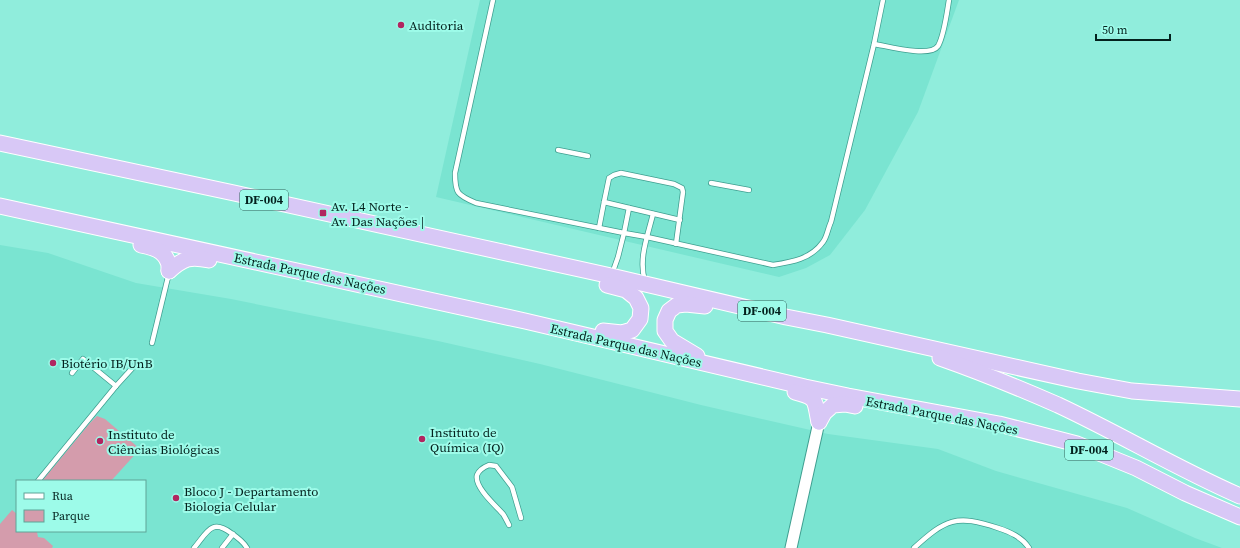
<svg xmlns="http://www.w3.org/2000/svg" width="1240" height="548" viewBox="0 0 1240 548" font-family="'Source Serif 4',serif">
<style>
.built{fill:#7ae4d1;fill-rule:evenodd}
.green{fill:#d49cac}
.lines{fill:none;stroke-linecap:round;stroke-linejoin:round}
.service-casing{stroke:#3f9f90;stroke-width:6}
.tertiary-casing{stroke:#3f9f90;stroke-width:13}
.trunk-casing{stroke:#fff;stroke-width:17}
.service{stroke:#fff;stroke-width:4.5}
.tertiary{stroke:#fff;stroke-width:11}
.trunk{stroke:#d8c8f6;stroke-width:15}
.poi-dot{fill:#b12560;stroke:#9dfbe9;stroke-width:1.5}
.labels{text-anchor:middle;stroke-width:4;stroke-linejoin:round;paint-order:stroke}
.shield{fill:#9dfbe9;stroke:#31625a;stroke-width:1}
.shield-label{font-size:12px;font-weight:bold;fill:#03211d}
.poi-label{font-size:13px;fill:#03211d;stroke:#9dfbe9;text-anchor:start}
.street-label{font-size:13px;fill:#03211d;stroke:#9dfbe9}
</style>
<rect width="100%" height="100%" fill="#90eddc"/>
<g class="built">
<polygon points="480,0 959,0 918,112 865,210 830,255 806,268 779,277 436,197"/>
<path d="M0,245l48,8 88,30 95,16 207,42 102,23 161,41 127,29 110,15 58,22 131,37 68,30 27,10h-1222zM17,481h128v50h-128z"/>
</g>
<g class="green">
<polygon points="97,416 105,419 140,449 111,481 42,481 90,423"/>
<polygon points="12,510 17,514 17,531 37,532 38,537 44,538 53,546 52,548 0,548 0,524"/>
</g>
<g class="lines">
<g class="service-casing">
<g id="service">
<path d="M493,0l-38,173c0,20 2,22 21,30l148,30 -6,24 -6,17"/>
<path d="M874,44c13,2 56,14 64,2 6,-10 9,-34 11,-46"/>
<polyline points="558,150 588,156"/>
<polyline points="711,183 749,190"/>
<polyline points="604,202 680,220"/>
<path d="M629,208l-5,25 23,4 126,28c19,-3 38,-6 50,-23 4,-5 5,-14 8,-20l43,-178 9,-44"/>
<polyline points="599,228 604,202 609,178 614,175 621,173 674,184 682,188 683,192 676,244"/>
<path d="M645,281c-7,-22 3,-46 8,-67"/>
<polyline points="152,343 169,273"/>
<polyline points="72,373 83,359 116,386"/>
<polyline points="38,481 116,386 137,363"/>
<path d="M509,525c-2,-4 -4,-8 -6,-11 -7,-8 -29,-27 -26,-39 2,-5 7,-8 12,-10l7,1 16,21 9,31"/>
<path d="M194,548c13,-15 17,-30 37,-15 6,4 12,8 16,15"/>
<polyline points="222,548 233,534"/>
<path d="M914,548c32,-29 42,-34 84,-20 12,4 24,9 31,20"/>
</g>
</g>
<g class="tertiary-casing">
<polyline id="tertiary" points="791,548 819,422"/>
</g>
<g class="trunk-casing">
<g id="trunk">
<polyline points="0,143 234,193 611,276 786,317 827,325 1078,381 1132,391 1240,399"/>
<polyline points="0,206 525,321 805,387 848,396 999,424 1077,444 1136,468 1185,493 1240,517"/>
<path d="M141,245c11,2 23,5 27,17 1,2 1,7 1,9"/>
<path d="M169,271c15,-13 21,-15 40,-11"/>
<polyline points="603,331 622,333 632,330 640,319 641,308 636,298 626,290 607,285"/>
<polyline points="697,356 672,341 665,331 665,320 669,311 677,305 686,304 705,306"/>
<path d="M940,358c40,14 79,30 118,47 62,29 120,64 182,91"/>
<path d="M795,392c24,6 19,9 24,30"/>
<polyline points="819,422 824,413 833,405 845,404 855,406"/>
</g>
</g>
<use href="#service" class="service"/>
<use href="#tertiary" class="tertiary"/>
<use href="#trunk" class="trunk"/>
</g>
<g class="poi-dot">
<circle cx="401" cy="25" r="4"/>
<rect x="319" y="209" width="8" height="8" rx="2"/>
<circle cx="53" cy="363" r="4"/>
<circle cx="422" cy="439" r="4"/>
<circle cx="100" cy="441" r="4"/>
<circle cx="176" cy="498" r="4"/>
</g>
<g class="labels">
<g class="shield">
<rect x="240" y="190" width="48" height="20" rx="3"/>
<rect x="738" y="301" width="48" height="20" rx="3"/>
<rect x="1065" y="440" width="48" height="20" rx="3"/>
</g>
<g class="shield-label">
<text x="264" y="204">DF-004</text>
<text x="762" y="315">DF-004</text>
<text x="1089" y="454">DF-004</text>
</g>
<g class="poi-label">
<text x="409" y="30">Auditoria</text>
<text x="331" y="211">Av. L4 Norte -<tspan x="331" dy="15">Av. Das Nações |</tspan></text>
<text x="61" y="368">Biotério IB/UnB</text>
<text x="430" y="437">Instituto de<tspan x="430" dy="15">Química (IQ)</tspan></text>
<text x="108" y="439">Instituto de<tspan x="108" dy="15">Ciências Biológicas</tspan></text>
<text x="184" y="496">Bloco J - Departamento<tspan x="184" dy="15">Biologia Celular</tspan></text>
</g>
<g class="street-label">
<text transform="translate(310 273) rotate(12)" y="5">Estrada Parque das Nações</text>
<text transform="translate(626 345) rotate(13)" y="5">Estrada Parque das Nações</text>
<text transform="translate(942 415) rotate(11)" y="5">Estrada Parque das Nações</text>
</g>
</g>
<rect x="16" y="480" width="130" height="52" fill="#9dfbe9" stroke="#5fa497"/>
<rect x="24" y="493" width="20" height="6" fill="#ffffff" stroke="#5fa497"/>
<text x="52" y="500" font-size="12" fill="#03211d">Rua</text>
<rect x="24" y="510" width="20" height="12" fill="#d49cac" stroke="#5fa497"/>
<text x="52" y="520" font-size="12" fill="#03211d">Parque</text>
<path d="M1096 34v6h74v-6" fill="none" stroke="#03211d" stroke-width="2"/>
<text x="1102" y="34" font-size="12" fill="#03211d" stroke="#9dfbe9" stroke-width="3" paint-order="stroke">50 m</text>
</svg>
